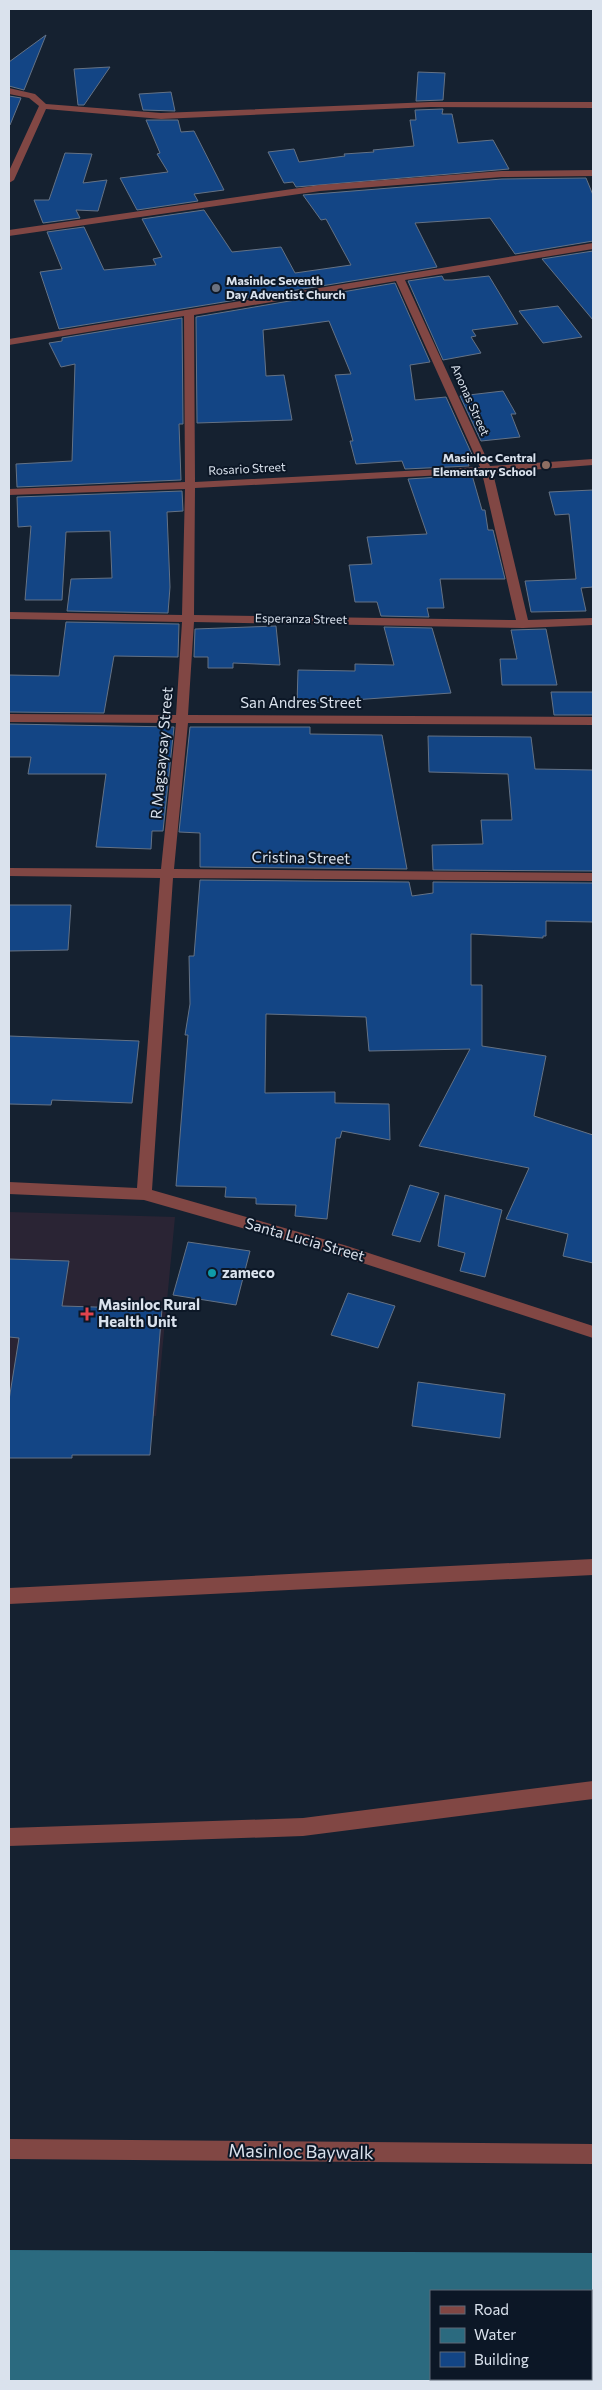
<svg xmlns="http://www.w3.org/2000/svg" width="602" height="2390" viewBox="0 0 602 2390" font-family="Commissioner,sans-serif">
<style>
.medical{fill:#2a2434}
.water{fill:#2b6a7f;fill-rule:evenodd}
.building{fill:#134585;stroke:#647285}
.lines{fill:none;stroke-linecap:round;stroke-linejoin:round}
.minor{fill:#814744;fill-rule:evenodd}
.worship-dot{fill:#6b7280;stroke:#0c1726;stroke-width:2}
.education-dot{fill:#8d6e63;stroke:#0c1726;stroke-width:2}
.culture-dot{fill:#0f9aa8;stroke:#0c1726;stroke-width:2}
.health-dot{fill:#e0444e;stroke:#0c1726;stroke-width:2}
.labels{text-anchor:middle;stroke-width:4;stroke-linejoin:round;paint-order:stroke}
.far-poi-label{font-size:12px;font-weight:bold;fill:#dae2ed;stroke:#0c1726;text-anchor:start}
.far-street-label{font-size:12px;fill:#dae2ed;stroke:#0c1726}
.street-label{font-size:15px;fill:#dae2ed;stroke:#0c1726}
.poi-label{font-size:15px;font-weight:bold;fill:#dae2ed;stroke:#0c1726;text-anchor:start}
.near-street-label{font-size:18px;fill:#dae2ed;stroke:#0c1726}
</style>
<rect width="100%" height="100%" fill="#152130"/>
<polygon class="medical" points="9,1212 175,1217 156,1416 9,1410"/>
<path class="water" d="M9,2250l584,3v128h-584zM431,2291h160v88h-160z"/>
<g class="building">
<polygon points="46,35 24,90 9,86 9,62"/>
<polygon points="110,67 84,105 78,105 74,69"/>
<polygon points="418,72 445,73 443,100 416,101"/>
<polygon points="171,92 175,111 143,110 139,94"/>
<polygon points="9,96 21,98 10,125 9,125"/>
<polygon points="443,109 442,114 452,114 458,143 493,140 509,169 296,187 293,182 284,183 268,152 294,149 299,162 345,156 344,154 374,152 373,150 414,146 410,120 416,120 415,110"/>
<polygon points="146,120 178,120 181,132 194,131 224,190 194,194 198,201 137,210 120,178 168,172 157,154 160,153"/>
<polygon points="65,153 92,154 83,183 107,180 98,211 76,210 80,218 43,223 34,200 49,200"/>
<polygon points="586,178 593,195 593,241 515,254 490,218 415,223 437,267 59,329 40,272 62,269 47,232 84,227 104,270 156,265 153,259 162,257 142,219 204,210 232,252 281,247 295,273 351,265 326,219 321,220 303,195 502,179"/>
<polygon points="593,251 593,320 542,259"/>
<polygon points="442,276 444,280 452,280 489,276 518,324 472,330 476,336 471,337 481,353 443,360 408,281"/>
<polygon points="395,283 430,362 410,365 415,400 446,397 474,459 467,459 469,466 405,469 402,461 356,464 350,441 353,441 335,375 351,374 329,321 263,330 266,376 284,375 292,420 197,423 196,317"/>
<polygon points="558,306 582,337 543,343 519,311"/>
<polygon points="182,318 183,424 179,424 181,480 17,487 16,464 72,461 75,364 61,367 49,343 62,341 62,338"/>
<polygon points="503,391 516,414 511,414 520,437 481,441 460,396"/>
<polygon points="472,475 482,510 485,510 488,530 493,530 505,579 440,579 444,608 427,608 429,617 381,616 377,602 355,602 349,565 372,564 367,537 427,534 408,479"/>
<polygon points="593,490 593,587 581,588 586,611 531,612 525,581 576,579 569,514 555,515 549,492"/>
<polygon points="182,491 183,511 167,512 170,587 168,613 67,611 71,579 112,578 110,531 66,532 62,600 25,600 31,526 18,527 17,497"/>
<polygon points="66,622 179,624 178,657 114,656 104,713 9,712 9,675 59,676"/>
<polygon points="276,626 280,665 233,663 233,668 208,668 208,657 194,657 195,629"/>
<polygon points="384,627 432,628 451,693 297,704 298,670 355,671 355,664 394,665"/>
<polygon points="546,629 557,685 502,685 500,659 517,659 511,630"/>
<polygon points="551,692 593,692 593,715 554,715"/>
<polygon points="9,724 174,727 163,831 152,831 151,849 96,847 106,774 28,774 31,757 9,757"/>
<polygon points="190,727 310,727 310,734 382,735 407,869 200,867 200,833 179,832"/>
<polygon points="428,736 531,737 535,769 593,770 593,871 433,870 432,845 483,844 481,820 512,820 508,774 429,772"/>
<polygon points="200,880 409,882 412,896 433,893 433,882 593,883 593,922 546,921 546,936 543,936 543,938 471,934 471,985 482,985 482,1046 546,1056 534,1116 593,1135 593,1263 563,1256 568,1234 506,1219 529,1168 419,1146 470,1049 369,1051 366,1017 266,1014 265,1093 335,1092 335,1103 389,1104 390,1140 342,1131 340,1138 336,1138 327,1219 295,1216 296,1205 256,1204 256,1198 225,1197 226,1187 176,1186 188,1035 185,1035 190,1004 189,956 194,956"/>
<polygon points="9,905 71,905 68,950 9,951"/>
<polygon points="9,1036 139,1041 132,1103 52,1100 51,1105 9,1104"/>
<polygon points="410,1185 439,1193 420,1242 392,1235"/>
<polygon points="445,1195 502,1210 485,1277 460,1271 465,1253 438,1246"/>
<polygon points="188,1242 250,1251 236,1305 173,1295"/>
<polygon points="9,1259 69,1261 62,1306 162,1309 150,1455 72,1455 72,1458 9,1458 9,1400 19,1338 9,1337"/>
<polygon points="348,1293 395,1306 378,1348 331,1335"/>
<polygon points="418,1382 505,1394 500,1438 412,1426"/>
</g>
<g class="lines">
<g class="minor">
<polygon points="9,88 35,94 46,104 161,113 431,102 593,102 593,108 431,107 161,119 46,109 14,180 9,183 9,171 39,106 29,98 9,94"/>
<polygon points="593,170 593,176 502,177 320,191 9,236 9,230 320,185 502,171"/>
<path d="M593,243v6l-188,31 85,186 103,-7v6l-100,8 35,147 65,-2v7l-70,3 -329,-6 -6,93 405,2v8l-405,-2 -14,146 419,4v8l-420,-3 -21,312 192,55 249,81v12l-249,-81 -200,-57 -135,-6v-12l128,6 23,-310 -151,-2v-8l152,1 15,-146 -167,-1v-8l167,1 6,-93 -173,-3v-7l173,3 3,-126 -176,6v-6l176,-7 -1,-166 -175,29v-6zM396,281l84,186 -285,15 -1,-167zM482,473l34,147 -322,-5 1,-127z"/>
<polygon points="593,1559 593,1575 9,1604 9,1588"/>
<polygon points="593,1781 593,1799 303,1836 9,1846 9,1828 303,1818"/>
<polygon points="9,2139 593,2144 593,2164 9,2159"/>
</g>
</g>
<circle class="worship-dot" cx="216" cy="288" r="5"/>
<circle class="education-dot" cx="546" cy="465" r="5"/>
<circle class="culture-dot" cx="212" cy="1273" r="5"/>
<path class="health-dot" d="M84.5 1306.5h5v5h5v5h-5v5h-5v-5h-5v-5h5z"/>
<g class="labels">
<g class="far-poi-label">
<text x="226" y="285">Masinloc Seventh<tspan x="226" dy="14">Day Adventist Church</tspan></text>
<text x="536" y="462" text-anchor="end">Masinloc Central<tspan x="536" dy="14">Elementary School</tspan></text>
</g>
<g class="far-street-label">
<text transform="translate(470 400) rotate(66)" y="4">Anonas Street</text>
<text transform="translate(247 469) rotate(-3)" y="4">Rosario Street</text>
<text transform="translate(301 619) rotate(1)" y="4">Esperanza Street</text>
</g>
<g class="street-label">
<text x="301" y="708">San Andres Street</text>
<text transform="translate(162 753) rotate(-85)" y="5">R Magsaysay Street</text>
<text transform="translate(301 858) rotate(1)" y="5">Cristina Street</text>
<text transform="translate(305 1240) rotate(16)" y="5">Santa Lucia Street</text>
</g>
<g class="poi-label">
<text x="222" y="1278">zameco</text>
<text x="98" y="1310">Masinloc Rural<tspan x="98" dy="17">Health Unit</tspan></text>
</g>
<g class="near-street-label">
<text transform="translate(301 2152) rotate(1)" y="6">Masinloc Baywalk</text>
</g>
</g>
<rect width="602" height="2390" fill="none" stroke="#dae2ed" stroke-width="20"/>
<rect x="430" y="2290" width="162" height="90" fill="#0c1726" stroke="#5e6876"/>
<rect x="440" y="2306" width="25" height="8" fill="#814744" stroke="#5e6876"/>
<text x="474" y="2315" font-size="15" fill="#dae2ed">Road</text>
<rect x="440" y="2328" width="25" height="15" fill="#2b6a7f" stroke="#5e6876"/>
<text x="474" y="2340" font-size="15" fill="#dae2ed">Water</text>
<rect x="440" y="2352" width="25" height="15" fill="#134585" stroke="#5e6876"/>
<text x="474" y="2365" font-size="15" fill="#dae2ed">Building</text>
</svg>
